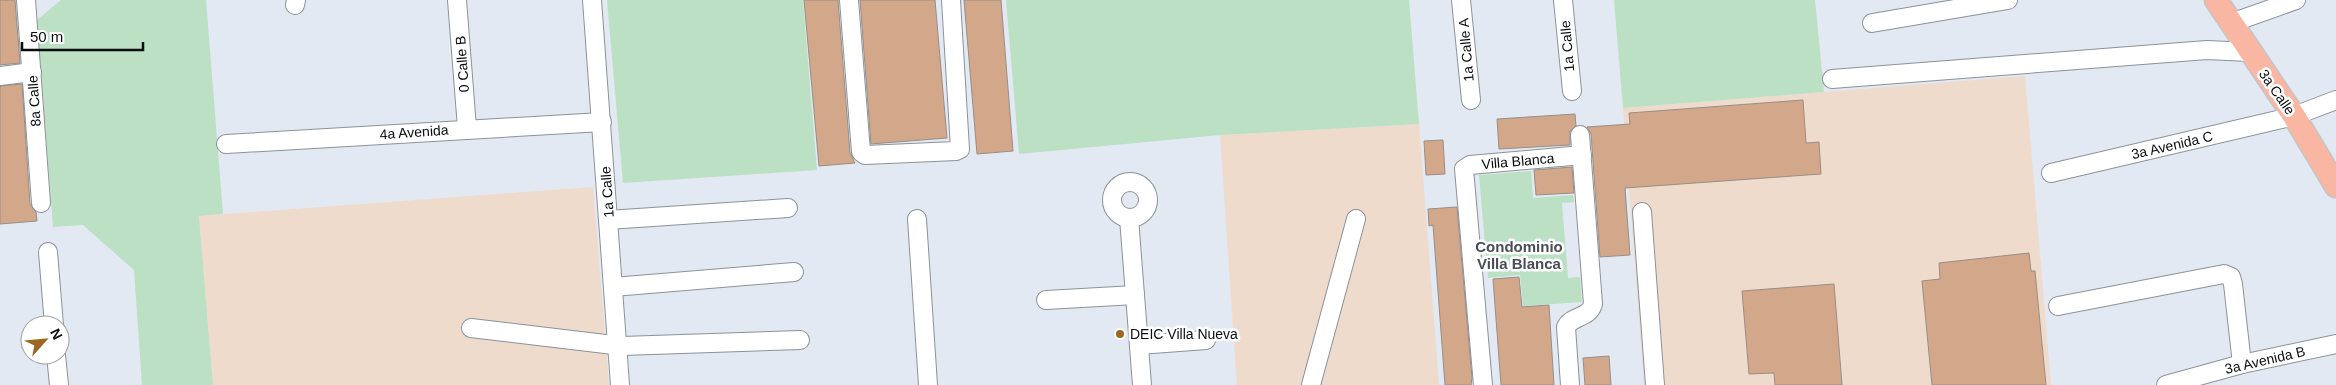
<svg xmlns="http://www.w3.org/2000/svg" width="2336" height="385" viewBox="0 0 2336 385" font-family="Helvetica,sans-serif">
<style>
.industrial{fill:#eedbcb}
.green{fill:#bbe0c4}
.building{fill:#d3a789;stroke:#978e88}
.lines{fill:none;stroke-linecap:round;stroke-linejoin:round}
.minor-casing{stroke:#8b929a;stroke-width:20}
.major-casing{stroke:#c4c5c5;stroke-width:25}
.minor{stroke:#fff;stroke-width:18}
.major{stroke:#f8b6a3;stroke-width:22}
.poi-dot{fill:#9d6721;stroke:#fff;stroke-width:2}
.labels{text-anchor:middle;stroke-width:5;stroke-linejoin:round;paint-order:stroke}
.street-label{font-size:14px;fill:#0a0c0f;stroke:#fff}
.poi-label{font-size:14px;fill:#0a0c0f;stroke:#fff;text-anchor:start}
.neighbourhood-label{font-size:15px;font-weight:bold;fill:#484e55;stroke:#fff}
</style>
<rect width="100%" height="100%" fill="#e2e9f2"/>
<g class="industrial">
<polygon points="2025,76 2051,385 1644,385 1623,108"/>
<polygon points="1419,124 1439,385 1237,385 1220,135"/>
<polygon points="593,187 609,385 213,385 199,216"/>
</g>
<g class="green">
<polygon points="61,0 206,0 223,214 199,216 213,385 142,385 134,270 83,225 53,227 37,20"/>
<polygon points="607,0 803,0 817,170 623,183"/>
<polygon points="1006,0 1409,0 1419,124 1220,135 1019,154"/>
<polygon points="1614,0 1815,0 1824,92 1623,108"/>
<polygon points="1531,171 1533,198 1573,195 1574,202 1562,203 1568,278 1580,277 1582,302 1523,306 1520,275 1488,278 1479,175"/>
</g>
<g class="building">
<polygon points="0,0 15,0 20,63 0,65"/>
<polygon points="804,0 838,0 850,153 855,163 819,166"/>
<polygon points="860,0 935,0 947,138 871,144"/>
<polygon points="964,0 1001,0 1013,151 977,154"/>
<polygon points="22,84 30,204 36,212 37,221 0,224 0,86"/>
<polygon points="1803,100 1806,143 1819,142 1821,174 1625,188 1630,255 1600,257 1591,134 1587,127 1630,124 1629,113"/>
<polygon points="1575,114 1576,126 1570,131 1570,145 1499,149 1497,119"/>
<polygon points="1443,140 1445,174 1426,175 1424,141"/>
<polygon points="1572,167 1574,193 1536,195 1534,170"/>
<polygon points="1457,207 1472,378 1471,385 1445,385 1433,225 1429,226 1428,209"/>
<polygon points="2029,253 2031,271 2035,271 2046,385 1932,385 1922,281 1940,279 1939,263"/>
<polygon points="1519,277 1522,307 1549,305 1554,385 1501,385 1493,279"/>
<polygon points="1834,284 1842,385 1775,385 1774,373 1749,374 1742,291"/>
<polygon points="1609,356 1611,385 1585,385 1583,358"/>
</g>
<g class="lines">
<g class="minor-casing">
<g id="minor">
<polyline points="26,0 41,203"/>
<polyline points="457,0 467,128"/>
<polyline points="592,0 620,385"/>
<polyline points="849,0 861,152 865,155 956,151 960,149 951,0"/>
<polyline points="1461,0 1471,100"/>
<polyline points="1563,0 1572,91"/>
<polyline points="295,5 296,0"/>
<polyline points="1872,23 2008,0"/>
<polyline points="2231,23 2296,0"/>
<polyline points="0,76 32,72"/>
<polyline points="1832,79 2207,50 2249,52"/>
<polyline points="226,144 602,122"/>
<polyline points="2051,173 2294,116 2336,100"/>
<circle cx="1130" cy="200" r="18"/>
<polyline points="1642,212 1655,385"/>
<polyline points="1129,218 1142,385"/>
<polyline points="917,219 928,385"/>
<polyline points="608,220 788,208"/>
<polyline points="48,252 54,325"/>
<polyline points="613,287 794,272"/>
<polyline points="1046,300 1135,295"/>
<polyline points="2058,306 2224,274 2231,277 2233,284 2242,364"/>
<polyline points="471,328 622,346 800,340"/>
<polyline points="1139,345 1206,340"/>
<polyline points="56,355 59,385"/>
<polyline points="1311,385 1356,219"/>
<polyline points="1483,385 1464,169 1470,165 1582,155"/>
<path d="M1570,385l-4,-58c6,-12 23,-8 27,-23l-13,-169"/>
<polyline points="2166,385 2242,364 2336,344"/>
</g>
</g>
<g class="major-casing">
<polyline id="major" points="2216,0 2294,116 2336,186"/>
</g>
<use href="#minor" class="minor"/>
<use href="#major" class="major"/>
</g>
<circle class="poi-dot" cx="1120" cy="334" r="5"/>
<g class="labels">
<g class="street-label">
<text transform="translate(1567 46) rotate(-95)" y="5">1a Calle</text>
<text transform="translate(1466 50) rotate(-95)" y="5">1a Calle A</text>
<text transform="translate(462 64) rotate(-94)" y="5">0 Calle B</text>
<text transform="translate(2277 92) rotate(55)" y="5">3a Calle</text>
<text transform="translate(34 101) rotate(-94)" y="5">8a Calle</text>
<text transform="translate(414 132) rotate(-4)" y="5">4a Avenida</text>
<text transform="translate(2172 145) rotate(-13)" y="5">3a Avenida C</text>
<text transform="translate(1518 161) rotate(-5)" y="5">Villa Blanca</text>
<text transform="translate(607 192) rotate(-94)" y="5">1a Calle</text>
<text transform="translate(2265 360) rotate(-13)" y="5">3a Avenida B</text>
</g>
<g class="poi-label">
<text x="1130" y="339">DEIC Villa Nueva</text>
</g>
<g class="neighbourhood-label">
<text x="1519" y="252">Condominio<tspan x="1519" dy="17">Villa Blanca</tspan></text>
</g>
</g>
<g transform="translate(45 340) rotate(63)"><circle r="24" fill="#ffffff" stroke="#9d9e9f"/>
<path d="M0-4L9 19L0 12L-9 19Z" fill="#9d6721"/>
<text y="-8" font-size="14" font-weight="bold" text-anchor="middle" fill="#0a0c0f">N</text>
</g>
<path d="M22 42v8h121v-8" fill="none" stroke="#0a0c0f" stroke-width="2.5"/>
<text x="30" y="42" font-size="15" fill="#0a0c0f" stroke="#ffffff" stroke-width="4" paint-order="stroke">50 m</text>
</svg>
